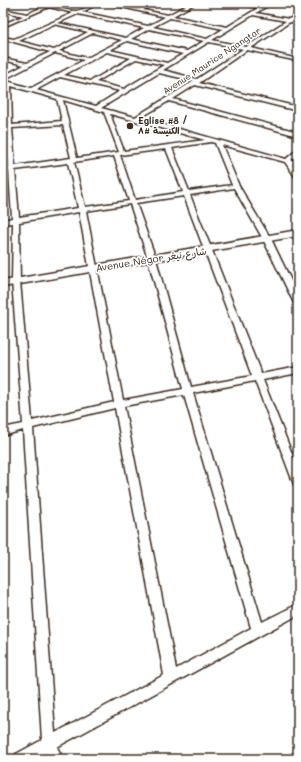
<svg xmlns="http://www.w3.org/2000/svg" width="301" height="762" viewBox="0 0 301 762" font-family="Mali,'Playpen Sans Arabic',sans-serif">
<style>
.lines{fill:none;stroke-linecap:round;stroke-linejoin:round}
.minor-casing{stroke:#3b2a1e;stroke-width:3}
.major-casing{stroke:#3b2a1e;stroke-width:3}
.minor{fill:#fff;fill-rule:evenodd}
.major{fill:#fff;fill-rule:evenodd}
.poi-dot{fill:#3b2a1e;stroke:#fff;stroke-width:1.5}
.labels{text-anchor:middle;stroke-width:3.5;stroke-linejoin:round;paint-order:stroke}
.far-street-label{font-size:9px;fill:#3b2a1e;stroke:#fff}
.far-poi-label{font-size:9px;font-weight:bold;fill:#3b2a1e;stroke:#fff;text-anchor:start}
.street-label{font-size:10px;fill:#3b2a1e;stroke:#fff}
</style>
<rect width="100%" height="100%" fill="#fff"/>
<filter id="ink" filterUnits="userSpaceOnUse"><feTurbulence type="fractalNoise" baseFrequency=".025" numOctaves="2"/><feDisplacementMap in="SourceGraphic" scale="8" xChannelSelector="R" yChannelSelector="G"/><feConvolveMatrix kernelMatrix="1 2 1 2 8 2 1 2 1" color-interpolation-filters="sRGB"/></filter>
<g filter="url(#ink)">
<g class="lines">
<g class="minor-casing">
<g id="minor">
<path d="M33,3c14,0 31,8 43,8 9,-1 15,-8 24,-8l-18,9 66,14 17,-9 -61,-14c10,0 26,6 34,6 7,-1 11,-6 18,-6l-13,7 25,5 23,-12h5l-23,13 54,11 31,-19 -21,-5 24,3 6,-3h5l-16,10 33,6 9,-5v3l-4,3 4,1v2l-8,-1 -39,26 47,11v2l-51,-11 -48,33 99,24v4l-103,-26 -22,14 125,33v4l-129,-35 -29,17 146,41 12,-10v5l-7,6 7,2v4l-6,-2 6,8v7l-2,-1 -11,-16 -63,-17 17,41 32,53 27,56v10l-4,-2 -31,-64 -29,-51 -44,7 71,179 37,-7v6l-35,7 35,89v17l-4,-1 -1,-3 -38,-101 -62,12 69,229 36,-18v11l-241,132 6,12h-14l-3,-6 -11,6h-21l2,-5 26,-14 -19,-310 -20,6v-8l20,-4 -11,-143 1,-58 -10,1v-4l9,-2 -3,-47 -6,1v-4l6,-1 -3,-38h-3v-4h3l-1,-41h-2v-4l28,8 53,-28 -29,-7 -52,27v-4l21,-11 -21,-5v-2l24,5 23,-11 -47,-13v-2l11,2 59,-26 -24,-6 -46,20v-3l20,-8 -20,-5v-2l24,5 18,-8zM78,14l66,14 -18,10 -68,-15zM253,15l33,6 -40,26 -34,-7zM170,18l53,11 -16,10 -54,-12zM54,24l34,8 -34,18 -35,-9zM149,29l55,12 -17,10 -56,-12zM93,33l29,7 -35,18 -28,-7zM127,41l56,13 -16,9 -57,-13zM209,42l34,7 -46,30 -34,-9zM107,52l24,6 -40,23 -27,-6zM136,59l28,6 -40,24 -28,-7zM159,73l35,8 -59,36 -34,-9zM60,77l60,14 -24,15 -60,-16zM11,86l46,13 5,22 -50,4zM63,100l41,12 15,40 -42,6zM110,114l95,26 -81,11zM63,125l8,33 -56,8 -3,-38zM211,142l4,1 17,42 -43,6 -17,-43zM166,149l17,43 -48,8 -15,-45zM114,156l15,45 -44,6 -11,-45zM68,163l10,45 -59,9 -4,-47zM184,196l68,180 -61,11 -35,-128 -20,-56zM130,204l18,55 35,130 -60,11 -37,-189zM79,212l35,190 -82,19 -12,-140 -1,-59zM184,395l67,233 -75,41 -52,-263zM115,408l49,267 -109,58 -22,-305z"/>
<polygon points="298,751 298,759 290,759 292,754"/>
</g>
</g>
<g class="major-casing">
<polygon id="major" points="298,230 298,236 3,287 3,281"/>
</g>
<use href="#minor" class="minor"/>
<use href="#major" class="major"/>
</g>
</g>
<circle class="poi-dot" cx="130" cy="126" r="4"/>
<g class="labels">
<g class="far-street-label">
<text transform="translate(212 61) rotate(-33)" y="3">Avenue Maurice Ngangtar</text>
</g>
<g class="far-poi-label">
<text x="138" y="124">Eglise #8 /<tspan x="138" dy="10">الكنيسة #٨</tspan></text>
</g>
<g class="street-label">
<text transform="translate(151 259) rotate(-9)" y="4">Avenue Négor شارع نيغر</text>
</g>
</g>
<rect width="301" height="762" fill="none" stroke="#fff" stroke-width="16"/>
<rect x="8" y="8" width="285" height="746" fill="none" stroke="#3b2a1e" stroke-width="1.5" filter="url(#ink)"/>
</svg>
